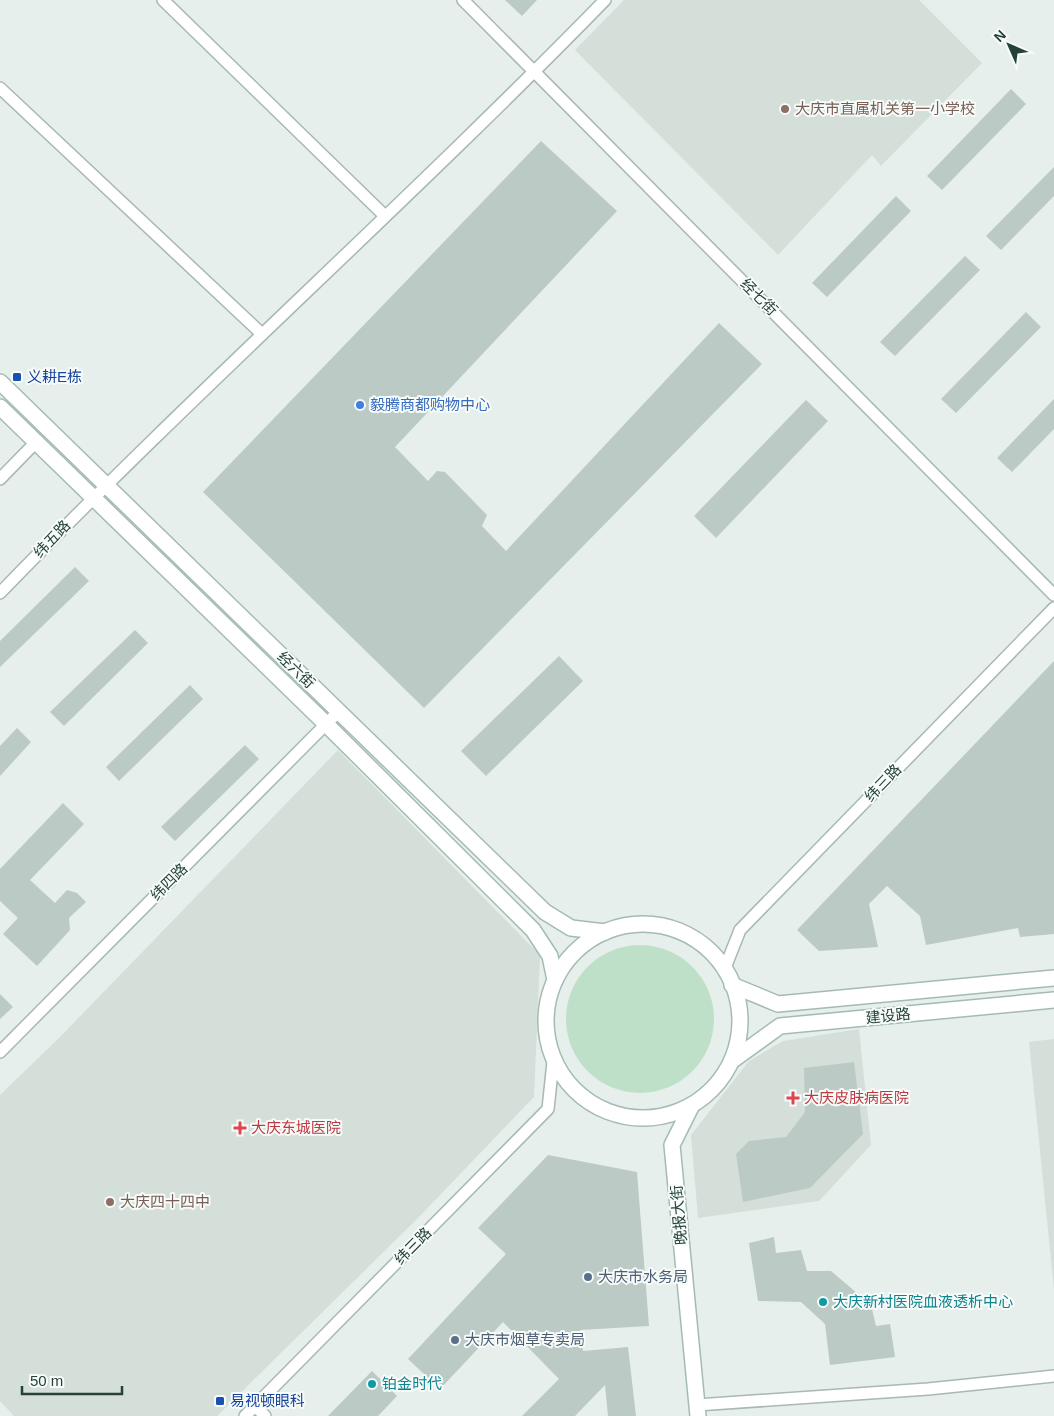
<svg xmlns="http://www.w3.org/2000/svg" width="1054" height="1416" viewBox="0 0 1054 1416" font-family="Helvetica,'Noto Sans SC',sans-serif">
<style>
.built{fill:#d4dfda}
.green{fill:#bfe0c8}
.building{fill:#bbcac4}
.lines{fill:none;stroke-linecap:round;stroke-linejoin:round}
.minor-casing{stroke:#a8b8b2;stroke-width:14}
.secondary-casing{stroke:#a4bbb3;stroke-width:18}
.minor{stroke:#fff;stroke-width:11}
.secondary{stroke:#fff;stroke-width:15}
.education-dot{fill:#8d6e63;stroke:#f7fbf9;stroke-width:2}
.transit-dot{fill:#1a4fb4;stroke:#f7fbf9;stroke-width:2}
.shop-dot{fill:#3f7fe0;stroke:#f7fbf9;stroke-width:2}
.health-dot{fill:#e0444e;stroke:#f7fbf9;stroke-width:2}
.service-dot{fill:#5c6f8a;stroke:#f7fbf9;stroke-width:2}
.culture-dot{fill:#0f9aa8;stroke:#f7fbf9;stroke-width:2}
.labels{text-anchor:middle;stroke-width:4;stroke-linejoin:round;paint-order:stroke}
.education-label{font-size:15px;fill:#785e54;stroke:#f7fbf9;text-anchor:start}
.street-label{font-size:15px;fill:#24423a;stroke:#f7fbf9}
.transit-label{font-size:15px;fill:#164399;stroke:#f7fbf9;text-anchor:start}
.shop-label{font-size:15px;fill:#366cbe;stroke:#f7fbf9;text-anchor:start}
.health-label{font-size:15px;fill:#be3a42;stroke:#f7fbf9;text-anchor:start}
.service-label{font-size:15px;fill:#4e5e75;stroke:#f7fbf9;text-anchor:start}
.culture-label{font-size:15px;fill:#0d838f;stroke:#f7fbf9;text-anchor:start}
</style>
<rect width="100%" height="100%" fill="#e6efeb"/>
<g class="built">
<polygon points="624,0 919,0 982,63 881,166 872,155 778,255 575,50"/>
<polygon points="338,750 540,955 534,1097 418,1218 217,1416 14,1416 0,1401 0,1095 60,1037"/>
<polygon points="859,1029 871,1145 819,1201 698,1218 691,1135 749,1061 783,1041"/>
<polygon points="1054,1039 1054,1289 1029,1042"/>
</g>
<circle class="green" cx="640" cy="1019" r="74"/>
<g class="building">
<polygon points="505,0 537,0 522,16"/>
<polygon points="1011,89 1026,104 942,190 927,176"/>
<polygon points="541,141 617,211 395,447 428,481 437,471 445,472 487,515 482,526 506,551 719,323 762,364 424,708 203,492"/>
<polygon points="1054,167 1054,196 1001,250 986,236"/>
<polygon points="896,196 911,211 827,297 812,283"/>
<polygon points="965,256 980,270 895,356 880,342"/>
<polygon points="1026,312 1041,327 956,413 941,399"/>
<polygon points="1054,399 1054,429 1012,472 997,458"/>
<polygon points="806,400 828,421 716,538 694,516"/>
<polygon points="75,567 89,581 0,667 0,641"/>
<polygon points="135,630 148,643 64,726 50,712"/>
<polygon points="559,656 583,681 486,776 461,751"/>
<polygon points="1054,661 1054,934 1020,937 1018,928 926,945 920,916 887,886 869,904 878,947 819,951 797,930"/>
<polygon points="190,685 203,699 119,781 106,767"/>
<polygon points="17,728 31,742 0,776 0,746"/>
<polygon points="245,745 259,759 175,841 161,827"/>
<polygon points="63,803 84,824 30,880 55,903 67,890 77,893 86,902 69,918 70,930 37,966 3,934 18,918 0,901 0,869"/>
<polygon points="0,994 13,1007 0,1019"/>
<polygon points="854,1062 863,1134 810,1188 743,1202 736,1154 749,1141 786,1137 805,1112 804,1068"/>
<polygon points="548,1155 637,1172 649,1326 580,1330 583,1351 628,1347 636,1416 608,1416 605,1385 575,1416 522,1416 559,1379 503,1322 440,1389 408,1359 506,1254 478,1228"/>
<polygon points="774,1237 776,1253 801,1250 807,1271 831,1271 871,1305 876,1326 890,1324 895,1357 830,1365 825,1324 801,1302 758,1301 749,1243"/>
<polygon points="372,1371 397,1396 378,1416 328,1416"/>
</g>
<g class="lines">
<g class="minor-casing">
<g id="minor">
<polyline points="163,0 385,216"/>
<polyline points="463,0 1054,595"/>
<polyline points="0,88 262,334"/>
<polyline points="0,479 36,442"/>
<path d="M0,593c196,-203 408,-391 605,-593"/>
<polyline points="725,968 740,930 1054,608"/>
<polyline points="0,1052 338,712"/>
<polyline points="697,1405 928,1389 1054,1376"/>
<polyline points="255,1406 265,1416"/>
<polyline points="245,1416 548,1109 553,1062"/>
</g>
</g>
<g class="secondary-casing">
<g id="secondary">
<polyline points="0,382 545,912 571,928 605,932"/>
<polyline points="0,407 326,724 533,930 550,956 555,980"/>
<circle cx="643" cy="1021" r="97"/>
<polyline points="732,985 778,1004 1054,978"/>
<polyline points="733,1060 780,1026 1054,1000"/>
<polyline points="691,1107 672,1145 698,1416"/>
</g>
</g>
<use href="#minor" class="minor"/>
<use href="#secondary" class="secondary"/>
</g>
<g class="education-dot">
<circle cx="785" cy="109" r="5"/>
<circle cx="110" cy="1202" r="5"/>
</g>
<g class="transit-dot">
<rect x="12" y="372" width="10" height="10" rx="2.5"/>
<rect x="215" y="1396" width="10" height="10" rx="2.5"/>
</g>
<circle class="shop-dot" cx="360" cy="405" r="5"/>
<g class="health-dot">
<path d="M790.5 1090.5h5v5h5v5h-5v5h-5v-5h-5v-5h5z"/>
<path d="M237.5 1120.5h5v5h5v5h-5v5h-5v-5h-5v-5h5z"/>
</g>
<g class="service-dot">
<circle cx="588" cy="1277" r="5"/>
<circle cx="455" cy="1340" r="5"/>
</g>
<g class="culture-dot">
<circle cx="823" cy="1302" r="5"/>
<circle cx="372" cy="1384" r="5"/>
</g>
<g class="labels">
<g class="education-label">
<text x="795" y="114">大庆市直属机关第一小学校</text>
<text x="120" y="1207">大庆四十四中</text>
</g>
<g class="street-label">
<text transform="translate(759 297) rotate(45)" y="5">经七街</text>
<text transform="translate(52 539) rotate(-46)" y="5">纬五路</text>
<text transform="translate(296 670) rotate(44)" y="5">经六街</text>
<text transform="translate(883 783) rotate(-46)" y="5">纬三路</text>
<text transform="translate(169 882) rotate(-45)" y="5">纬四路</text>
<text transform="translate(888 1016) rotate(-6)" y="5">建设路</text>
<text transform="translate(679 1215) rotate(-95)" y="5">晚报大街</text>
<text transform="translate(413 1246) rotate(-45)" y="5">纬三路</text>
</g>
<g class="transit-label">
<text x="27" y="382">义耕E栋</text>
<text x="230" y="1406">易视顿眼科</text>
</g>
<g class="shop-label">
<text x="370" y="410">毅腾商都购物中心</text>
</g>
<g class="health-label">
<text x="804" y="1103">大庆皮肤病医院</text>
<text x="251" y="1133">大庆东城医院</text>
</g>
<g class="service-label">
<text x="598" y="1282">大庆市水务局</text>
<text x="465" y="1345">大庆市烟草专卖局</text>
</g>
<g class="culture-label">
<text x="833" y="1307">大庆新村医院血液透析中心</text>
<text x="382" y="1389">铂金时代</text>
</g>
</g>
<g transform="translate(1009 45) rotate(315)" stroke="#f7fbf9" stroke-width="4" paint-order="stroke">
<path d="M0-4L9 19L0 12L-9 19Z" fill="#24423a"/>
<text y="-8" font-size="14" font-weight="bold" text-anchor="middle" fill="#24423a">N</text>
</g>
<path d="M22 1386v8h100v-8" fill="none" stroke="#24423a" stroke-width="2.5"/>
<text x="30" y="1386" font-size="15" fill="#24423a" stroke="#f7fbf9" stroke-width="4" paint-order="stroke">50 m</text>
</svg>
